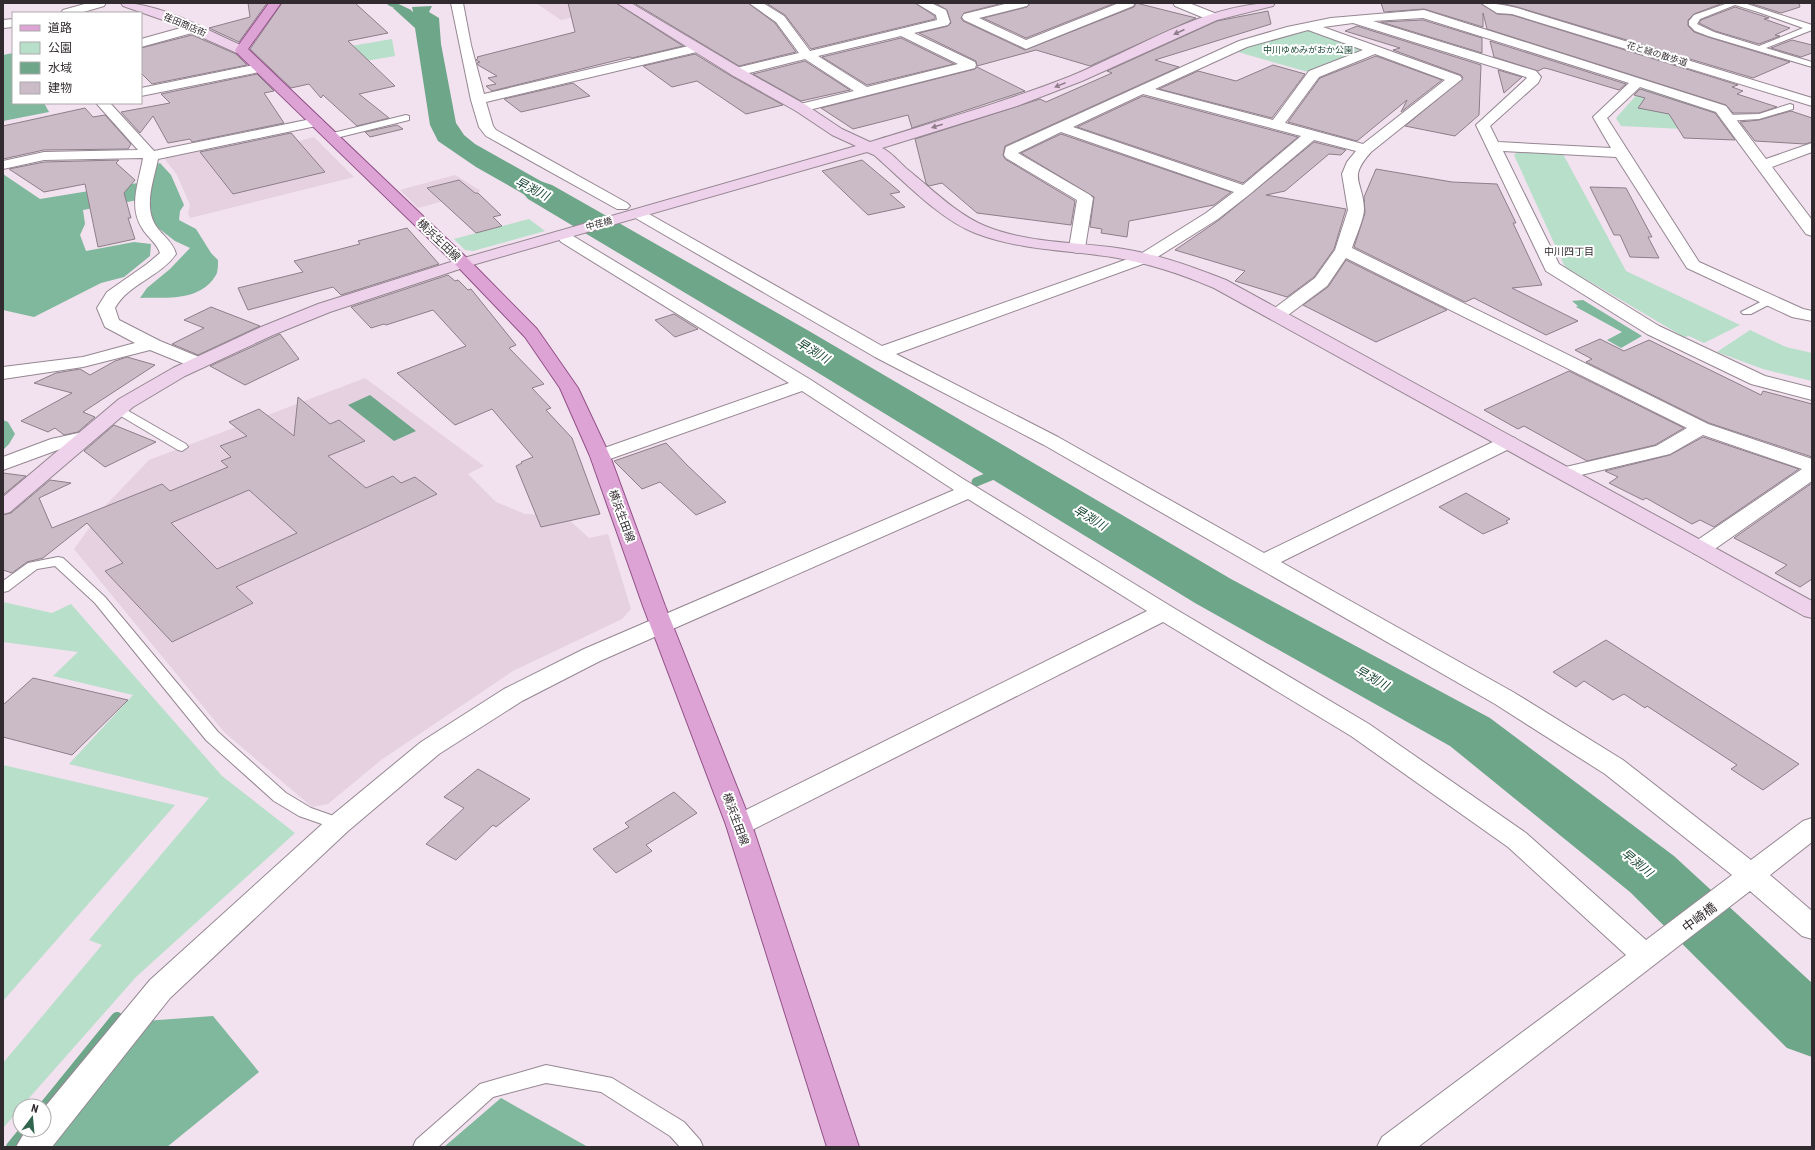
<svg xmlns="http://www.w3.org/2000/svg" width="1815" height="1150" viewBox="0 0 1815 1150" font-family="'Roboto Condensed','Noto Sans JP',sans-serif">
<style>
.built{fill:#e6d1e1}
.green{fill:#b7dfca}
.forest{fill:#7fb89c}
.water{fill:#6ea68a}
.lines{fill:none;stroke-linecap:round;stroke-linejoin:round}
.stream-far2{stroke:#6ea68a;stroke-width:5.5}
.stream-far1{stroke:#6ea68a;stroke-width:9}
.stream{stroke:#6ea68a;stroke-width:12}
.river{fill:#6ea68a;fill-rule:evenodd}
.building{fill:#cbbbc7;stroke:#8d7e8a;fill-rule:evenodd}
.lane-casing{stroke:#958792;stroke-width:2}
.street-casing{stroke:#958792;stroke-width:2}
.secondary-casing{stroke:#958792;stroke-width:2}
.primary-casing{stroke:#925188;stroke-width:2}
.lane{fill:#fff;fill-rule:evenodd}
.street{fill:#fff;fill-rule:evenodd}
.secondary{fill:#eed1ea;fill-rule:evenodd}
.primary{fill:#dda3d4;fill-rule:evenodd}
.oneway{fill:#907e8c}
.labels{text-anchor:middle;stroke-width:4;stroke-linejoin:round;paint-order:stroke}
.far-street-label{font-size:9px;fill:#312b2f;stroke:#fff}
.far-park-label{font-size:9px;fill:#1b4935;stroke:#fff}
.far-neighbourhood-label{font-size:10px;fill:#312b2f;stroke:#fff}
.street-label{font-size:11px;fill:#312b2f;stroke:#fff}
.water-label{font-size:12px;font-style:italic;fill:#154330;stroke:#fff}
.near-street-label{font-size:13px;fill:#312b2f;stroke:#fff}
</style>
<rect width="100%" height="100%" fill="#f2e1ee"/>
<g class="built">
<polygon points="536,3 611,3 618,8 561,20"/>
<polygon points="291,131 299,141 314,137 354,177 190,218 188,214 190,205 177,175 164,158 203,150 208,157 270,143 266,138 269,138 268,136"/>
<polygon points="455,175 481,191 418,208 400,190"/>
<polygon points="365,378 484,466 468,474 496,502 525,514 565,516 589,538 608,534 631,609 622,619 513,671 381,760 328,804 312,807 224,732 74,549 106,505 149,460"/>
</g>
<g class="green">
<polygon points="1310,30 1363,49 1308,72 1238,52 1250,46"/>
<polygon points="392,39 395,56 283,75 269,60"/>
<polygon points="1650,88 1711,109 1721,124 1683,129 1621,126 1616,118 1642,89"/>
<polygon points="1517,152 1563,154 1626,271 1740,325 1704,343 1689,336 1684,337 1565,267 1514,155"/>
<polygon points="529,219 545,231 473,251 465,250 454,239"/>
<polygon points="1750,330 1786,347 1812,353 1812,381 1763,369 1717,352"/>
<polygon points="3,602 52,613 71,604 222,776 295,833 136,977 22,1106 20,1106 20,1109 3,1128 3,1063 102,945 89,940 209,798 69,764 133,695 53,676 78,652 3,642"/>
<polygon points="3,765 175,805 3,1001"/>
</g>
<g class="forest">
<polygon points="13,53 13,103 44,103 49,112 3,121 3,55"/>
<path d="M160,163l11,12 13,30 -4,6 -1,9 17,9 15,24 7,7c0,5 0,12 -2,15 -16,27 -49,22 -76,23l7,-10 23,-19 20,-21 -15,-7 -18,-14 -7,-9 -2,-12 3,-6 -1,-15 4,-20z"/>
<polygon points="3,174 40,199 144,182 138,200 83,210 85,224 80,235 86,251 134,242 151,244 150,256 124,277 101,283 34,317 3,310"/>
<polygon points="1583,300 1642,336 1621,348 1607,340 1622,332 1576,307 1578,306 1572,301"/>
<polygon points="3,420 8,422 15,434 9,444 3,450"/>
<polygon points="213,1016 259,1072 167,1147 18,1147 44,1130 118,1023"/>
<polygon points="501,1098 588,1147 444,1147"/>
</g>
<g class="water">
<polygon points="432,6 429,12 439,18 441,44 456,123 464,135 475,144 576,201 570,203 601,220 586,225 554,206 548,208 476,167 438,141 430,125 415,28 393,8 404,7 413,12 412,7"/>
<polygon points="370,395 416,431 394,441 348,405"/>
</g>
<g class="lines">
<polyline class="stream-far2" points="390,3 409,12"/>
<polyline class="stream-far1" points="976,482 1008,469"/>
<g class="stream">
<polyline points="44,1108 117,1018"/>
<polyline points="12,1147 26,1130"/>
</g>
<polygon class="river" points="540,181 552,185 809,331 1231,579 1490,718 1674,856 1812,983 1812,1057 1787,1048 1630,892 1450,746 1195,603 779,349 528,199 522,192 528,185"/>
</g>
<g class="building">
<polygon points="248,3 267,3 239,42 209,28 250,17"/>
<polygon points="282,3 355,3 388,33 348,41 395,86 359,94 389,118 357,126 323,95 321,98 309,84 291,88 250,49"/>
<polygon points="568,3 616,3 683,46 632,58 630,57 492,91 486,86 496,84 488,78 497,76 478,65 477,63 480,62 476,60 478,58 477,57 575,32"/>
<polygon points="634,3 748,3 775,23 796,52 739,66"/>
<polygon points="766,3 915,3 935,16 935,19 811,49 785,15"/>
<polygon points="935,3 1003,3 964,13 961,18 963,21 1025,50 1134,7 1136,3 1196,18 1090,66 1036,50 977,66 976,61 919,33 948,26 951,23 947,10"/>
<polygon points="1030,3 1115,3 1026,38 983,18 1027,7"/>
<polygon points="1381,3 1480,3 1497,14 1512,15 1738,85 1732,87 1743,91 1737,94 1777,107 1759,113 1733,113 1726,105 1487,29 1483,13 1483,27 1424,9 1384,12"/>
<polygon points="1500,3 1723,3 1694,14 1688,20 1688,26 1694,32 1708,37 1790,62 1753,78 1517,7"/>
<polygon points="1749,3 1799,3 1800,7 1781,13"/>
<polygon points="1735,7 1769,18 1764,19 1790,28 1775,35 1780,36 1759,44 1715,31 1699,23 1701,20"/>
<polygon points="1268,11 1271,24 1155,60 1179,67 1005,146 1003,155 1005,159 1075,201 1071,225 977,213 942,183 929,186 926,183 915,139 1040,99 1046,102 1112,73 1107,71 1217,21"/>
<polygon points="1423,20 1482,38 1482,53 1381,22"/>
<polygon points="1357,26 1481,65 1479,115 1455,136 1405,126 1463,78 1461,75 1393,50 1400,48 1345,31"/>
<polygon points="192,35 236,54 247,65 152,84 141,73 141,48"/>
<polygon points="901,38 954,64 867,85 822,57"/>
<polygon points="1792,40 1812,45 1812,53 1801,57 1771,48"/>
<polygon points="1490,41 1626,84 1619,90 1549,69 1544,68 1538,71 1494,57"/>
<polygon points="695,54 731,76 783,105 746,114 697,81 672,87 643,66"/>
<polygon points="1376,56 1442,80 1401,112 1407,100 1357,141 1288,122 1320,78"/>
<polygon points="805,61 850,90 801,101 753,74"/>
<polygon points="1273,65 1305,74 1272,118 1159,89 1198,71 1236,81"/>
<polygon points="977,67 1025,91 912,128 908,115 853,129 821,108 975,69"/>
<polygon points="1498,70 1522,77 1504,93"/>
<polygon points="257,74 274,91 264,93 284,123 192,142 190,139 168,143 153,116 140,133 121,112 170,103 161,94"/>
<polygon points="573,83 590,96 521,112 504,99"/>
<polygon points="1640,89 1715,113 1735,140 1684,138 1669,114 1638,108 1645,98 1634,95"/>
<polygon points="1143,96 1298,137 1243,183 1077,127"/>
<polygon points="85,108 93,117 105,115 131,144 128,149 44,150 3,159 3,126"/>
<polygon points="1791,111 1812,118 1812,142 1805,144 1755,141 1740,122 1759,120"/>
<polygon points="397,125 403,129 370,137 365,132"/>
<polygon points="291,133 325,172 233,194 200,152"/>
<polygon points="1061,134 1231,192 1214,205 1129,221 1127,237 1101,233 1102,229 1090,227 1094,197 1021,153"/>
<polygon points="1314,142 1346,150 1341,155 1329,154 1285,191 1266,195 1346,209 1334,249 1314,277 1287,297 1235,281 1245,271 1175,250 1219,220"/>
<polygon points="119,160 116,163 135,180 124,193 131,218 128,218 135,239 98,247 85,184 44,192 9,169 44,162"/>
<polygon points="862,160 900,192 890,194 905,207 868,215 822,171"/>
<polygon points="1376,169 1452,182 1497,184 1516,223 1513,223 1542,285 1512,288 1578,321 1546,335 1474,298 1465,302 1354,247 1365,213 1364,197"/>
<polygon points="459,180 475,193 478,193 501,215 493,217 502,226 476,233 427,188"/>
<polygon points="1590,187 1626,188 1652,237 1648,237 1659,258 1630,257 1620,235 1614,235"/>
<polygon points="407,228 439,264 341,295 333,287 248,310 238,288 303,272 294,261 360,244 358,241"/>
<polygon points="1346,260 1447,310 1376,342 1303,305 1328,287"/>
<polygon points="448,275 455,281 458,280 468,290 471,289 516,345 509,348 544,384 532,388 551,408 546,410 572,438 600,514 541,527 516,466 522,463 521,462 533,457 492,409 455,425 397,373 466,346 433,310 386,325 384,324 371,328 351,307"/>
<polygon points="211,307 260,326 198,355 172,344 204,328 184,320"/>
<polygon points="674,314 698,329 675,337 655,320"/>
<polygon points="280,334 299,359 245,385 210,366"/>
<polygon points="1600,339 1624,351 1649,340 1761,395 1763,391 1812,404 1812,457 1709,423 1586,362 1592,359 1575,350"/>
<polygon points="127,357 155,365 83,412 95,417 78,432 64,435 55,428 48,432 21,421 72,393 34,383 56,373 80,369 90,375 115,361"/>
<polygon points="1569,371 1684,428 1655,445 1587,461 1524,426 1518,429 1484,410"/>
<path d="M298,397l32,27 9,-4 26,21 -37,15 38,32 27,-12 8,7 14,-6 22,17 -201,93 17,16 -81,39 -67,-71 18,-8 -36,-40 -44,35 -16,4 -15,11 -9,-3v-55l8,-2 39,-33 21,3 -32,15 13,30 110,-44 8,7 58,-24 -7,-6 10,-4 -11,-11 27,-10 -18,-14 30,-13 35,27zM249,490l48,43 -80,36 -46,-46z"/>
<polygon points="114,425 156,442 105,467 84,451"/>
<polygon points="1703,437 1799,469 1714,527 1700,520 1692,524 1646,498 1643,500 1609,483 1618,477 1605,471 1670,455"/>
<polygon points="666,443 687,465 726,502 696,515 660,482 642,489 614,461"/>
<polygon points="3,473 26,476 3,495"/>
<polygon points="1812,483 1812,579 1800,587 1775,573 1787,565 1734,538"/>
<polygon points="1466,493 1510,519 1506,521 1508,523 1483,534 1439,507"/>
<polygon points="1606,640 1799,764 1763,790 1731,769 1737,765 1647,706 1645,708 1624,694 1613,700 1584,681 1576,687 1553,672"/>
<polygon points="33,678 128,700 72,755 3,737 3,705"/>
<polygon points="478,769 530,799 496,827 493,825 456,860 426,844 464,808 444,797"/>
<polygon points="674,792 697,813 646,845 652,851 616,873 593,849 629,827 625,823"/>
</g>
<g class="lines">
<g class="lane-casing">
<g id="lane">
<path d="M1728,3h16l68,22v5l-46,18 46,14v5l-104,-31 -13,-5 -6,-6v-4l5,-6zM1735,5l23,7 45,16 -44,18 -45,-14 -17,-8 3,-5z"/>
<polygon points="1790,104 1793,105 1793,109 1759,119 1726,121 1722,118 1726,115 1759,114"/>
<polygon points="406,115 409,116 409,120 332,139 327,136 329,134"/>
<polygon points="1770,297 1774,298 1775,300 1774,302 1751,314 1743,314 1741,312"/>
<polygon points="118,405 186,444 188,447 182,451 178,450 114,412 112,409 114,406"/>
<polygon points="58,557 63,558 105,597 218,732 286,793 311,808 345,820 347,824 345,828 339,830 299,816 274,801 206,740 95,603 55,566 37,569 8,591 3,592 3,581 28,563"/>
<polygon points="546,1065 612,1078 684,1122 700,1140 703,1147 680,1147 670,1136 601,1092 546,1083 493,1097 438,1147 413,1147 416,1140 480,1084"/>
</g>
</g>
<g class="street-casing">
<g id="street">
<polygon points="88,3 106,3 104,6 80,13 61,13 63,10"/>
<polygon points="451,3 463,3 471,45 484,94 697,44 701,45 703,48 701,51 486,102 493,126 496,130 627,203 630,206 627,209 617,209 486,136 479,127 471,100"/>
<path d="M749,3h14l21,13 26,35 127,-31 -1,-5 -20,-12h15l15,7 4,12 -2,3 -34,8 61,29 1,3 -1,3 -174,44 -5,-1 -2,-3 2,-3 58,-14 -49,-32 -68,17 -5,-1 -2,-3 2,-3 67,-16 -23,-31zM901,36l57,28 -91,23 -49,-31z"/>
<polygon points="1009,3 1029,3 1027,6 979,18 1026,40 1119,3 1135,3 1133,6 1026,49 964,20 962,17 964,14"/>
<polygon points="1173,3 1189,3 1217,14 1219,17 1217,20 1209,20 1175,6"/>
<path d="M1481,3c13,0 24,2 36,5l295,90v8l-300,-92 -15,-1z"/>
<path d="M1424,10l302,96 40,53 46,-16v9l-40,15 40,53v16l-6,-2 -90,-122 -76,-25 -33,31 92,144 104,47 9,2v10l-20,-4 -105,-49 -71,-111 -113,-6 56,113 100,62 106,50 47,12v12l-61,-16 -104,-50 -101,-63 -70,-146 51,-47 -1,-1 -173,-54 -30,4 137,49 2,3 -91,73c-24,27 -8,28 -7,57 0,10 -9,29 -12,39l356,176 104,35v22l-103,72 -8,2 -8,-2 -3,-5 3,-5 109,-74 -99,-34 -33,19 -106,25 -7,-2 -3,-4 3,-4 99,-23 31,-18 -341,-170 -19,28 -43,32 -6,1 -6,-1 -3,-4 3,-4 43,-32 20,-28 13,-40 -6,-36 5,-12 9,-11 -42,-11 -64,54 -32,25 -67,42 -255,93 162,83 206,116 237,-115 7,-2 7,2 3,4 -3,4 -234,116 232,130 110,68 128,100 52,-39 9,-3v24l-42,33 42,36v28l-10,-3 -52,-45 -332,256h-41l5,-10 244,-182 -118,-108 -157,-111 -188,-114 -415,210 -9,3 -9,-3 -4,-7 4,-7 417,-207 -179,-112 -368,162 -78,40 -83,53 -91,77 -178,167 -118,149h-36l10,-17h18v-22l106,-128 180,-163 91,-75 83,-53 80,-40 370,-159 -152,-99 -195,69 -7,2 -7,-2 -3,-4 3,-4 196,-69 -228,-141 -2,-3 2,-3 6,-2 6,2 238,144 149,97 212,130 197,117 157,109 120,107 86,-65 -127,-101 -110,-70 -451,-259 -169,-88 -243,-141 -3,-3 3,-3h10l240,136 257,-91 67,-42 28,-21 -173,-60 -43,21 72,42 3,3 -8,50 -2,3 -6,2 -6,-2 -2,-3 8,-48 -71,-42 -2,-3 2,-8 233,-106 48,-14 44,-9zM1423,18l206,65 -36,34 18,31 -113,-6 -8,-16 48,-43 3,-6 -5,-6 -163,-50zM1308,30l55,20 -54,21 -36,49 -118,-31 92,-42zM1375,54l70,26 -82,64 -78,-21 34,-46zM1143,94l158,42 -58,49 -170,-58z"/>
<polygon points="13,19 13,27 3,28 3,20"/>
<polygon points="195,24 201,28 199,31 141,47 141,39"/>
<polygon points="259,64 265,68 264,71 141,96 141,88"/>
<path d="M96,103h14l44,48 162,-33 5,1 2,3 -2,3 -5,1 -158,33c-4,21 -15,47 -2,67 7,10 17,16 20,28 -16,23 -48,30 -61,54l4,12 41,21 44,18 3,4 -3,4 -6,1 -6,-1 -42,-17 -67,17 -80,12v-12l80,-10 52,-14 -30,-16 -8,-19 10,-16 40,-28 13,-11c-3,-10 -13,-16 -18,-25 -14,-22 -3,-46 1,-70l-99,2 -41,9v-8l41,-9 94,-2z"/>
<polygon points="83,432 90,434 93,438 90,442 63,448 3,470 3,457 51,439"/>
</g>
</g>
<g class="secondary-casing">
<g id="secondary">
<path d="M121,3c41,0 87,28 124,44l2,3 -2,3h-8l-74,-33 -40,-14z"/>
<path d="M617,3h14l111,66 64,36 36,24 28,13c67,-21 135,-40 201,-66 64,-26 135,-73 204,-73l-2,3 -56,14 -135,61 -65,25 -135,42c9,4 17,14 25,21 25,20 48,44 78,57 39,16 84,16 125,21 41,5 78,18 116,33l586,321v17l-8,-2 -111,-63 -479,-265c-33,-14 -66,-25 -102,-31 -46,-7 -93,-7 -137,-24 -36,-14 -72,-53 -101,-78l-7,-3 -398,114 -139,46 -57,23 -88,41 -52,31 -123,105 -7,2v-17l116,-98 54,-31 88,-41 57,-23 139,-44 399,-114 -24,-11 -36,-24 -64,-36z"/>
</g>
</g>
<g class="primary-casing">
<polygon id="primary" points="269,3 281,3 248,49 469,260 537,329 578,388 610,456 665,606 752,825 859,1147 827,1147 726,825 643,606 590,456 560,388 525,337 457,266 237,53 235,50"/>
</g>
<use href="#lane" class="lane"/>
<use href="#street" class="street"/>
<use href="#secondary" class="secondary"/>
<use href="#primary" class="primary"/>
</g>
<defs><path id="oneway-solid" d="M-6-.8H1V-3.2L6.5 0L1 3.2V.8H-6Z"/></defs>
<g class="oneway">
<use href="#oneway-solid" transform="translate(1179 32) rotate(156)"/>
<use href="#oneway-solid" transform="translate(1060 85) rotate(158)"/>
<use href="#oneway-solid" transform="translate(937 126) rotate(163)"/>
</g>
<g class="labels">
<g class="far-street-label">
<text transform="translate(185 25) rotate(23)" y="3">荏田商店街</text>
<text transform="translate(1657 54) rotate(17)" y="3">花と緑の散歩道</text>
<text transform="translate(599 224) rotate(-16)" y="3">中荏橋</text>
</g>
<g class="far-park-label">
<text x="1308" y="53">中川ゆめみがおか公園</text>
</g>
<g class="far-neighbourhood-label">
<text x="1569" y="255">中川四丁目</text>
</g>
<g class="street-label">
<text transform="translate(439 240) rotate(44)" y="4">横浜生田線</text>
<text transform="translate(622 516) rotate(70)" y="4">横浜生田線</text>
<text transform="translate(736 819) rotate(70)" y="4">横浜生田線</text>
</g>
<g class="water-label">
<text transform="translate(532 189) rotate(27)" y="4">早渕川</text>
<text transform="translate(813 351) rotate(31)" y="4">早渕川</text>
<text transform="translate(1090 518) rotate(31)" y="4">早渕川</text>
<text transform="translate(1372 678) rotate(29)" y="4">早渕川</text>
<text transform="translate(1637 863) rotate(39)" y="4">早渕川</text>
</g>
<g class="near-street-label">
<text transform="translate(1699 917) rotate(-37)" y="5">中崎橋</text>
</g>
</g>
<rect width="1815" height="1150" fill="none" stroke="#312b2f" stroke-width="8"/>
<rect x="12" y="12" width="130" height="92" fill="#ffffff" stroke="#adaaac"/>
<rect x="20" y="25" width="20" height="6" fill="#dda3d4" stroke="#adaaac"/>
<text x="48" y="32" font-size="12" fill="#312b2f">道路</text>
<rect x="20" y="42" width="20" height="12" fill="#b7dfca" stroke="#adaaac"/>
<text x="48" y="52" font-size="12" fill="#312b2f">公園</text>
<rect x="20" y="62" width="20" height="12" fill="#6ea68a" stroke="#adaaac"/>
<text x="48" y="72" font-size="12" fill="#312b2f">水域</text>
<rect x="20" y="82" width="20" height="12" fill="#cbbbc7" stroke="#adaaac"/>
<text x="48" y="92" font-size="12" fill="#312b2f">建物</text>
<g transform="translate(32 1118) rotate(16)"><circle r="19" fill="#ffffff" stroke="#adaaac"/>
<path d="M0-3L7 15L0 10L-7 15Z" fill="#2f664d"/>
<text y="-6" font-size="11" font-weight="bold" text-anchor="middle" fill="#312b2f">N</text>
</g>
</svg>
